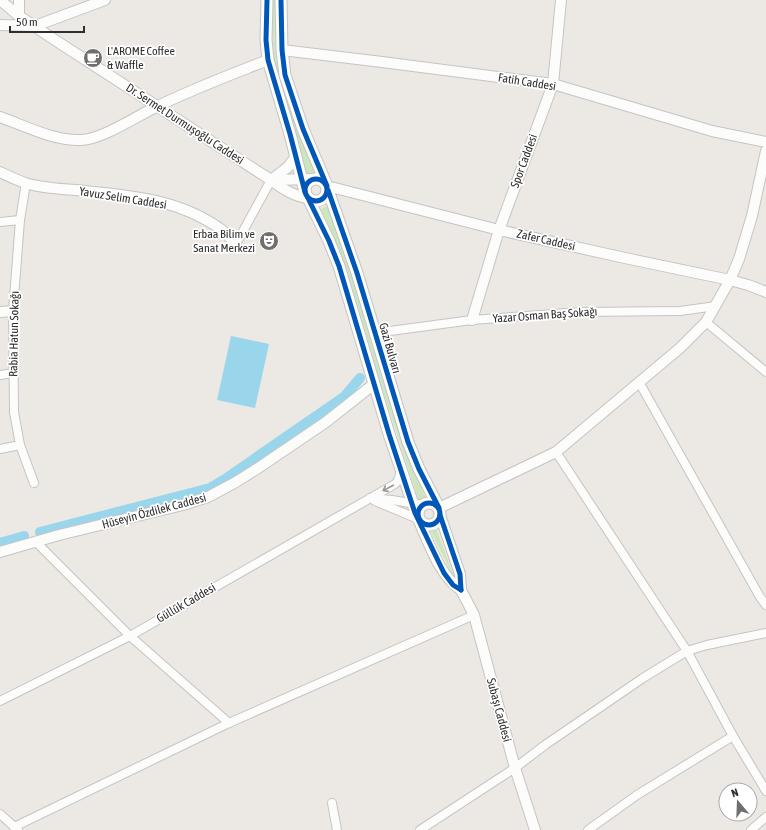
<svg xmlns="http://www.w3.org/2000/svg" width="766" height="830" viewBox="0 0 766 830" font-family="'Asap Condensed',sans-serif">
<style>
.green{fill:#cee6be}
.water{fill:#99d6ec}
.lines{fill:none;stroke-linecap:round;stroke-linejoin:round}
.canal{stroke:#99d6ec;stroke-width:10}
.minor-casing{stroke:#c5c4c5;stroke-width:10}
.tertiary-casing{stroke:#c5c4c5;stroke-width:12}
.secondary-casing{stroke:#c5c4c5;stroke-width:13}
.minor{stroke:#fcfcfb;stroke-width:8}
.tertiary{stroke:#fcfcfb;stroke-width:10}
.secondary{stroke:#fcfcfb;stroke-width:11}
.cycleway-casing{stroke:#fff;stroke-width:8}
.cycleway{stroke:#0057b8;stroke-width:5}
.oneway{stroke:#959594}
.labels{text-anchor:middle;stroke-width:3.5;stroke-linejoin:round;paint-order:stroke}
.poi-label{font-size:12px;fill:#2e2e2e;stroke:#fff;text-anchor:start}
.street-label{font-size:12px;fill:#2e2e2e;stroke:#fff}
</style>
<rect width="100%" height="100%" fill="#ece8e4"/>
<g class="green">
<path d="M273,0h2c0,16 -1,33 0,49 5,43 24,84 40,124l-9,1 -8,-33 -16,-49 -8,-33 -2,-30z"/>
<path d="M328,206c11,33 22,66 32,99 19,66 38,131 66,194l-7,2 -38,-116 -31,-105 -18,-47 -11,-24z"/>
<polygon points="436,528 456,582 430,530"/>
</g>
<polygon class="water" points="231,336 269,344 255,408 217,400"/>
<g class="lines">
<g class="canal">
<polyline points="40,532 210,488 225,479 345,396 360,378"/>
<polyline points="0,543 24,536"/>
</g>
<g class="minor-casing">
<g id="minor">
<polyline points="26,183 20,220 13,311 14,412 20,445 34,483"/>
<polyline points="0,222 20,220"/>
<polyline points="236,244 271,180"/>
<polyline points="706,322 766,372"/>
<polyline points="375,333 472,320 581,312 680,311 716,306"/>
<polyline points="0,375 14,373"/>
<polyline points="639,382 760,597 766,605"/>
<polyline points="0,449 20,445"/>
<polyline points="556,452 687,651 733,736 766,791"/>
<polyline points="370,498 392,500 422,505"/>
<polyline points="375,501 418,519"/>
<polyline points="36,542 130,636 229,723"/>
<polyline points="0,701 130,636 395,484 398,481 401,471"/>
<polyline points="332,803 337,830"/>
<polyline points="0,814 18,830"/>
<polyline points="14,827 229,723 474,615"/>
<polyline points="420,830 515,768 545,745 643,678 687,651 707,645 766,633"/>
<polyline points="588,830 637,795 733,736"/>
<polyline points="751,830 766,817"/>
</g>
</g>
<g class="tertiary-casing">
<g id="tertiary">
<path d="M0,0l19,16 39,26 213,138c12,9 22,16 37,18"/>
<polyline points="19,0 19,16"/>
<polyline points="0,25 35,26 105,0"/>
<polyline points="282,50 382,62 553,84 712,131 766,142"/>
<path d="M0,117c25,9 54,24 81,23 22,-1 54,-23 75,-33 36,-18 74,-32 112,-47"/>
<path d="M0,172c8,4 17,8 25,11 17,5 34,6 51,7 49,5 101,8 143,38 6,4 12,11 17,16"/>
<polyline points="271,180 315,179"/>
<polyline points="271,180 288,167 296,156"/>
<polyline points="327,186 499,230 625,258 730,280 748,285 766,292"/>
<polyline points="0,312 13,311"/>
<polyline points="472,320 499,230 553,84 561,0"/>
<polyline points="439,508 556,452 680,348 706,322 730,280 739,259 752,216 766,151"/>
<polyline points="440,515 460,574 461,590 474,615 515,768 535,830"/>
<path d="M418,519c11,24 21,56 43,71"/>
<polyline points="0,552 59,535 183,505 208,497 236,482 255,470 326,422 374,384"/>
</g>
</g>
<g class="secondary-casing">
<g id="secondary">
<polyline points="267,0 266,40 268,60 290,134 305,192"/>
<polyline points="281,0 282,50 285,75 303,129 327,186"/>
<circle cx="316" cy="190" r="11"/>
<polyline points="328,190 357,273 408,442 419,469 439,508"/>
<polyline points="308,198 329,241 339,266 389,434 418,519"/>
<circle cx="429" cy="514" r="11"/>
</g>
</g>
<use href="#minor" class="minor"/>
<use href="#tertiary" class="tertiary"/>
<use href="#secondary" class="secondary"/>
<g class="cycleway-casing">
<g id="cycleway">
<polyline points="267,0 266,40 268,60 290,134 305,192"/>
<polyline points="281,0 282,50 285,75 303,129 327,186"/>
<circle cx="316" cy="190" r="11"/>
<polyline points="328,190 357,273 408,442 419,469 439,508"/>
<polyline points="308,198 329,241 339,266 389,434 415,513 444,573 453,585 461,590"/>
<circle cx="429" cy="514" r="11"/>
<polyline points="440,515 460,574 461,590"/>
</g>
</g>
<use href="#cycleway" class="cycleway"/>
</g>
<defs><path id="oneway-shaft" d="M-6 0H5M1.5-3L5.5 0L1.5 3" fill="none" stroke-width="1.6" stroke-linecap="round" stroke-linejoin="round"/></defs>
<use class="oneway" href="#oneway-shaft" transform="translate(388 488) rotate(152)"/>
<defs>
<g id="cafe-disc" transform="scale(1)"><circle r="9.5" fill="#706f6e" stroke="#fff"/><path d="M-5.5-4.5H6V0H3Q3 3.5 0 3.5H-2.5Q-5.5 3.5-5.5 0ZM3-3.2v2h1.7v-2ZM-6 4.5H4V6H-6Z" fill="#fff"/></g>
<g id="theatre-disc" transform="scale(1)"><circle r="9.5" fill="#706f6e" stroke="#fff"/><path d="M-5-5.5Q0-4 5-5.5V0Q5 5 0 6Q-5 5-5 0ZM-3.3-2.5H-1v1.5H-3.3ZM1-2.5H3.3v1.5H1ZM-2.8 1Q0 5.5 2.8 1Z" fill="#fff"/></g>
</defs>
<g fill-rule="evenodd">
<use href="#cafe-disc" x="93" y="58"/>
<use href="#theatre-disc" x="269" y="241"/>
</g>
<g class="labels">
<g class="poi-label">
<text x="107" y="55">L'AROME Coffee<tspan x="107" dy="14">&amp; Waffle</tspan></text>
<text x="255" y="238" text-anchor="end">Erbaa Bilim ve<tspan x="255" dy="14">Sanat Merkezi</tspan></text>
</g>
<g class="street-label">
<text transform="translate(527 82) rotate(9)" y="4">Fatih Caddesi</text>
<text transform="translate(185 124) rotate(33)" y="4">Dr. Sermet Durmuşoğlu Caddesi</text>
<text transform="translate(524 161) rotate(-70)" y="4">Spor Caddesi</text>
<text transform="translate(123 198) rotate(9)" y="4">Yavuz Selim Caddesi</text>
<text transform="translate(546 240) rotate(13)" y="4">Zafer Caddesi</text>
<text transform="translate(545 315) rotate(-4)" y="4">Yazar Osman Baş Sokağı</text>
<text transform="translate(14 334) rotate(-89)" y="4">Rabia Hatun Sokağı</text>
<text transform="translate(390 348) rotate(74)" y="4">Gazi Bulvarı</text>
<text transform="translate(154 511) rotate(-15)" y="4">Hüseyin Özdilek Caddesi</text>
<text transform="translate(186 603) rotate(-30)" y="4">Güllük Caddesi</text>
<text transform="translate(499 710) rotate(75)" y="4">Subaşı Caddesi</text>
</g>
</g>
<g transform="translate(738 802) rotate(341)"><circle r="19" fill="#ffffff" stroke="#ababab"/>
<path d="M0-3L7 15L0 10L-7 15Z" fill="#706f6e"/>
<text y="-6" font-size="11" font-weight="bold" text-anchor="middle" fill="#2e2e2e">N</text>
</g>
<path d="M10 26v6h74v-6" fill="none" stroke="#2e2e2e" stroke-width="2"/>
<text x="16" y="26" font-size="12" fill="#2e2e2e" stroke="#ffffff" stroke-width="3" paint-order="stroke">50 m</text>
</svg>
